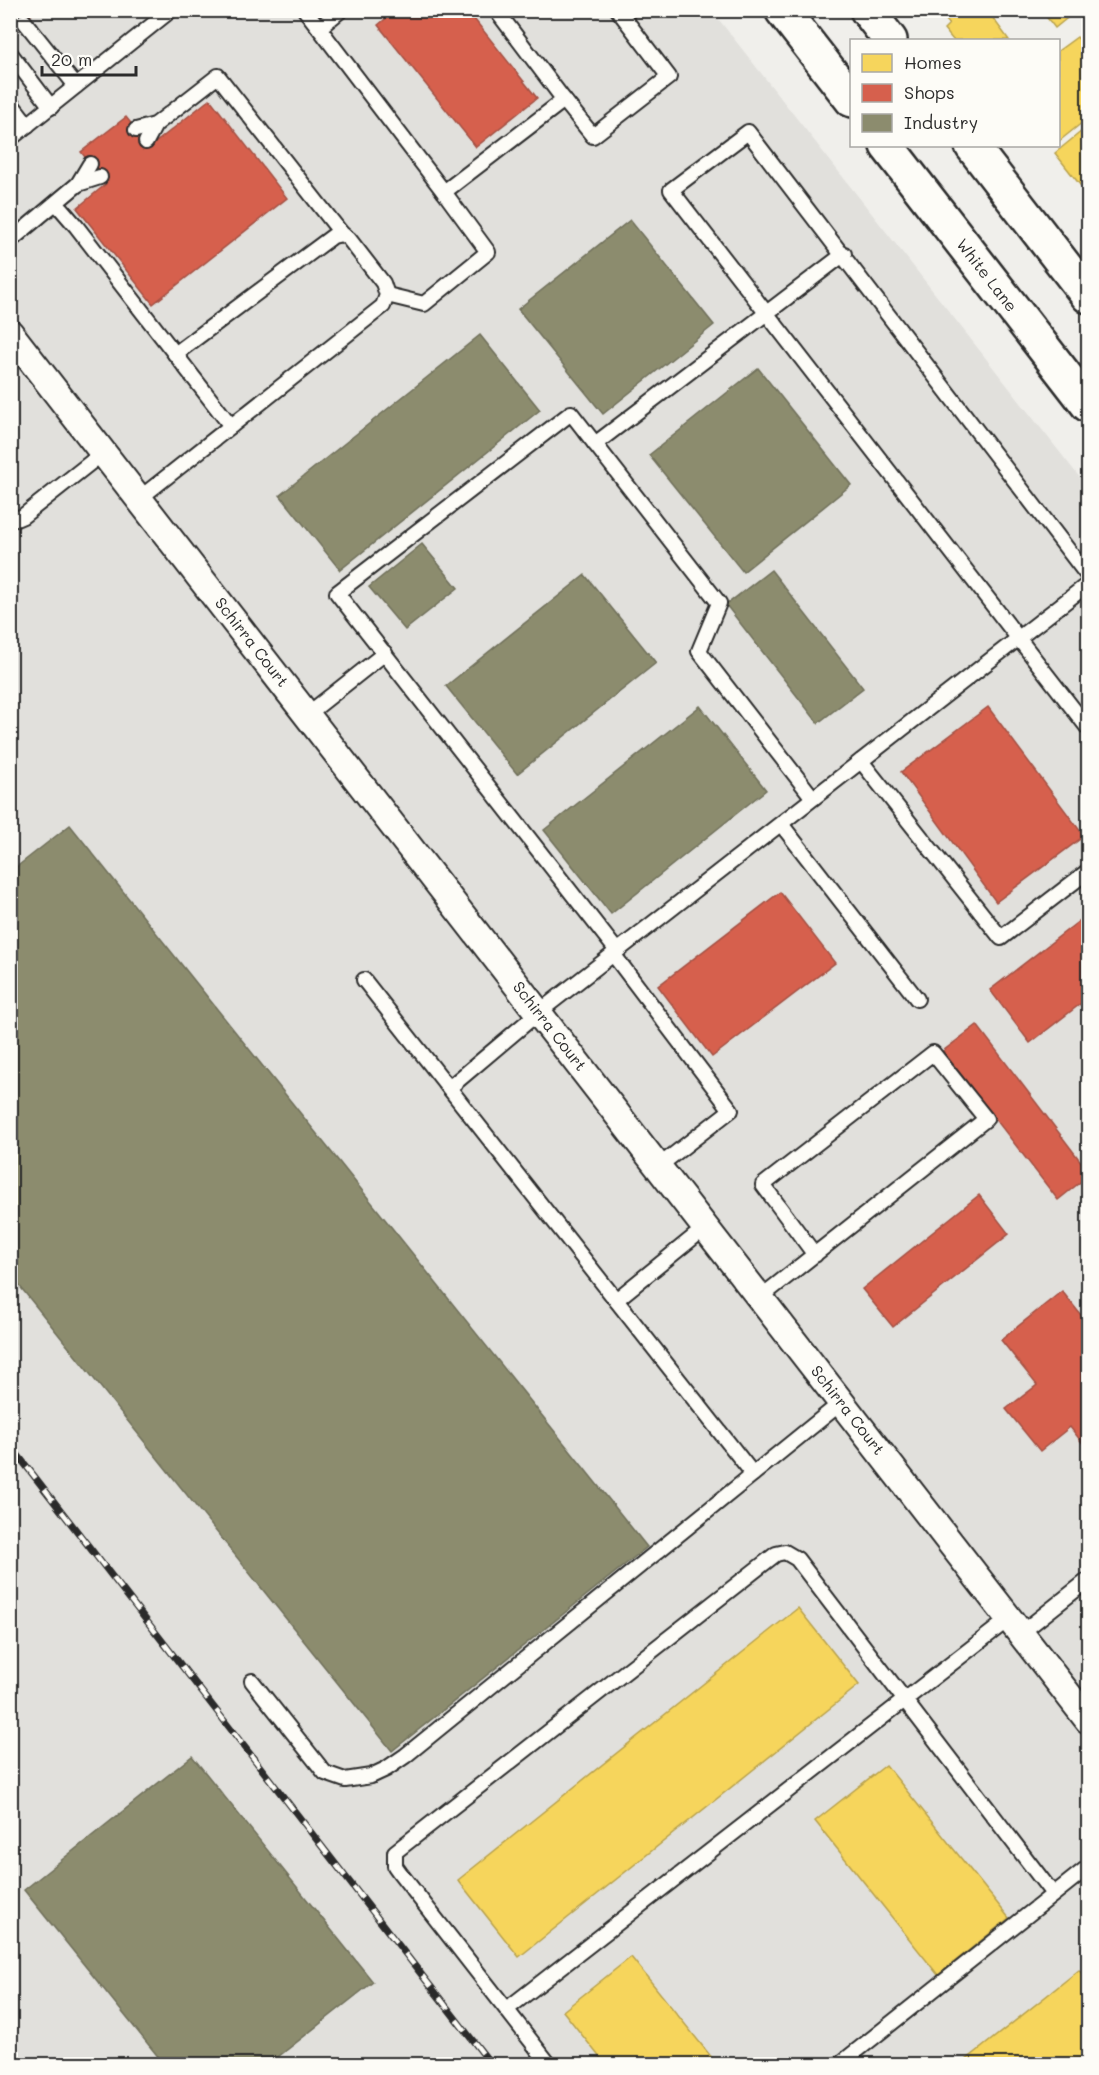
<svg xmlns="http://www.w3.org/2000/svg" width="1099" height="2075" viewBox="0 0 1099 2075" font-family="Mali,sans-serif">
<style>
.built{fill:#e1e0dc}
.homes{fill:#f6d55c;stroke:#b9a24d;stroke-width:1.5}
.shops{fill:#d6604d;stroke:#a35043;stroke-width:1.5}
.industry{fill:#8c8c6e;stroke:#6f6f5a;stroke-width:1.5}
.lines{fill:none;stroke-linecap:round;stroke-linejoin:round}
.service-casing{stroke:#2b2b2b;stroke-width:18}
.minor-casing{stroke:#2b2b2b;stroke-width:30}
.secondary-casing{stroke:#2b2b2b;stroke-width:38}
.service{stroke:#fdfcf7;stroke-width:14}
.minor{stroke:#fdfcf7;stroke-width:26}
.secondary{stroke:#fdfcf7;stroke-width:33}
.rail-casing{stroke:#2b2b2b;stroke-width:7}
.rail{stroke:#fdfcf7;stroke-width:4.5;stroke-dasharray:14;stroke-linecap:butt}
.labels{text-anchor:middle;stroke-width:6;stroke-linejoin:round;paint-order:stroke}
.street-label{font-size:16px;fill:#2b2b2b;stroke:#fdfcf7}
</style>
<rect width="100%" height="100%" fill="#f0efeb"/>
<filter id="ink" filterUnits="userSpaceOnUse"><feTurbulence type="fractalNoise" baseFrequency=".0167" numOctaves="2"/><feDisplacementMap in="SourceGraphic" scale="12" xChannelSelector="R" yChannelSelector="G"/><feConvolveMatrix kernelMatrix="1 2 1 2 8 2 1 2 1" color-interpolation-filters="sRGB"/></filter>
<g filter="url(#ink)">
<polygon class="built" points="11,11 712,11 1088,488 1088,2064 11,2064"/>
<g class="homes">
<polygon points="939,10 987,10 1009,40 953,40 944,29 949,24"/>
<polygon points="1041,10 1077,10 1055,28"/>
<polygon points="1077,37 1088,51 1088,118 1058,142 1058,51"/>
<polygon points="1088,126 1088,195 1055,153"/>
<polygon points="798,1608 859,1685 519,1957 458,1880"/>
<polygon points="886,1765 1009,1918 938,1975 815,1821"/>
<polygon points="631,1957 717,2064 605,2064 563,2011"/>
<polygon points="1079,1970 1088,1982 1088,2064 961,2064"/>
</g>
<g class="shops">
<polygon points="10,10 37,10 10,31"/>
<polygon points="396,10 467,10 537,98 476,147 378,25"/>
<polygon points="210,99 287,198 153,304 77,208 106,184 81,152 126,117 150,147"/>
<polygon points="988,707 1084,836 996,902 901,772"/>
<polygon points="780,892 835,963 712,1057 658,986"/>
<polygon points="1088,914 1088,998 1030,1043 990,990"/>
<polygon points="977,1025 1088,1171 1088,1176 1058,1200 943,1051"/>
<polygon points="979,1195 1009,1234 893,1327 862,1289"/>
<polygon points="1062,1291 1088,1324 1088,1450 1070,1427 1040,1451 1006,1409 1037,1385 1001,1340"/>
</g>
<g class="industry">
<polygon points="630,220 714,325 603,414 518,309"/>
<polygon points="480,335 540,410 340,570 280,495"/>
<polygon points="758,368 851,485 743,572 649,455"/>
<polygon points="422,544 458,588 405,630 369,587"/>
<polygon points="771,570 863,688 818,723 726,605"/>
<polygon points="585,575 656,663 517,774 446,686"/>
<polygon points="700,706 766,790 611,914 544,830"/>
<polygon points="70,825 647,1547 392,1751 10,1274 10,872"/>
<polygon points="192,1756 373,1982 269,2064 164,2064 24,1890"/>
</g>
<g class="lines">
<g class="service-casing">
<g id="service">
<polyline points="305,10 319,28"/>
<polyline points="341,10 319,28 444,192 564,100 593,136 669,77 618,10"/>
<polyline points="496,10 564,100"/>
<polyline points="24,21 76,86"/>
<polyline points="10,53 51,107"/>
<polyline points="10,102 28,125"/>
<polyline points="136,130 155,125 218,76 342,234"/>
<polyline points="10,139 171,10"/>
<polyline points="146,142 155,125"/>
<polyline points="78,184 100,177"/>
<polyline points="57,204 76,226 231,426"/>
<polyline points="10,241 78,184 90,164"/>
<polyline points="387,295 424,304 488,252 444,192"/>
<polyline points="595,444 844,254"/>
<polyline points="140,498 383,306 387,295 383,283 349,239 342,234 333,236 175,354"/>
<polyline points="10,519 16,519 23,516 104,452"/>
<polyline points="1088,576 748,132 671,190 1088,728"/>
<polyline points="308,714 385,653"/>
<polyline points="861,761 1001,938 1088,871"/>
<polyline points="781,824 917,999"/>
<polyline points="617,951 337,593 571,413 719,603 699,651 813,798"/>
<polyline points="613,954 731,1110 659,1166"/>
<polyline points="364,980 753,1474"/>
<polyline points="449,1088 539,1012 1088,584"/>
<polyline points="761,1297 986,1119 933,1053 763,1185 815,1255"/>
<polyline points="616,1300 706,1227"/>
<polyline points="1021,1633 1088,1580"/>
<polyline points="252,1681 325,1773 345,1780 371,1776 386,1769 405,1756 842,1402"/>
<polyline points="507,2009 1010,1618"/>
<polyline points="549,2064 400,1873 395,1866 395,1852 776,1554 785,1552 797,1559 1053,1894"/>
<polyline points="840,2064 1088,1867"/>
</g>
</g>
<g class="minor-casing">
<polyline id="minor" points="10,333 1088,1720"/>
</g>
<g class="secondary-casing">
<g id="secondary">
<polyline points="782,10 852,100"/>
<polyline points="867,10 890,40"/>
<polyline points="887,146 1088,405"/>
<polyline points="972,146 1088,296"/>
</g>
</g>
<use href="#service" class="service"/>
<use href="#minor" class="minor"/>
<use href="#secondary" class="secondary"/>
<g class="rail-casing">
<polyline id="rail" points="10,1445 491,2064"/>
</g>
<use href="#rail" class="rail"/>
</g>
</g>
<g class="labels">
<g class="street-label">
<text transform="translate(987 275) rotate(52)" y="6">White Lane</text>
<text transform="translate(252 642) rotate(52)" y="6">Schirra Court</text>
<text transform="translate(550 1026) rotate(52)" y="6">Schirra Court</text>
<text transform="translate(848 1410) rotate(52)" y="6">Schirra Court</text>
</g>
</g>
<rect width="1099" height="2075" fill="none" stroke="#fdfcf7" stroke-width="36"/>
<rect x="18" y="18" width="1063" height="2039" fill="none" stroke="#2b2b2b" stroke-width="2" filter="url(#ink)"/>
<rect x="850" y="39" width="210" height="108" fill="#fdfcf7" stroke="#a9a8a5" stroke-width="1.5"/>
<rect x="862" y="54" width="30" height="18" fill="#f6d55c" stroke="#a9a8a5" stroke-width="1.5"/>
<text x="904" y="69" font-size="18" fill="#2b2b2b">Homes</text>
<rect x="862" y="84" width="30" height="18" fill="#d6604d" stroke="#a9a8a5" stroke-width="1.5"/>
<text x="904" y="99" font-size="18" fill="#2b2b2b">Shops</text>
<rect x="862" y="114" width="30" height="18" fill="#8c8c6e" stroke="#a9a8a5" stroke-width="1.5"/>
<text x="904" y="129" font-size="18" fill="#2b2b2b">Industry</text>
<path d="M42 66v9h94v-9" fill="none" stroke="#2b2b2b" stroke-width="3"/>
<text x="51" y="66" font-size="18" fill="#2b2b2b" stroke="#fdfcf7" stroke-width="4.5" paint-order="stroke">20 m</text>
</svg>
